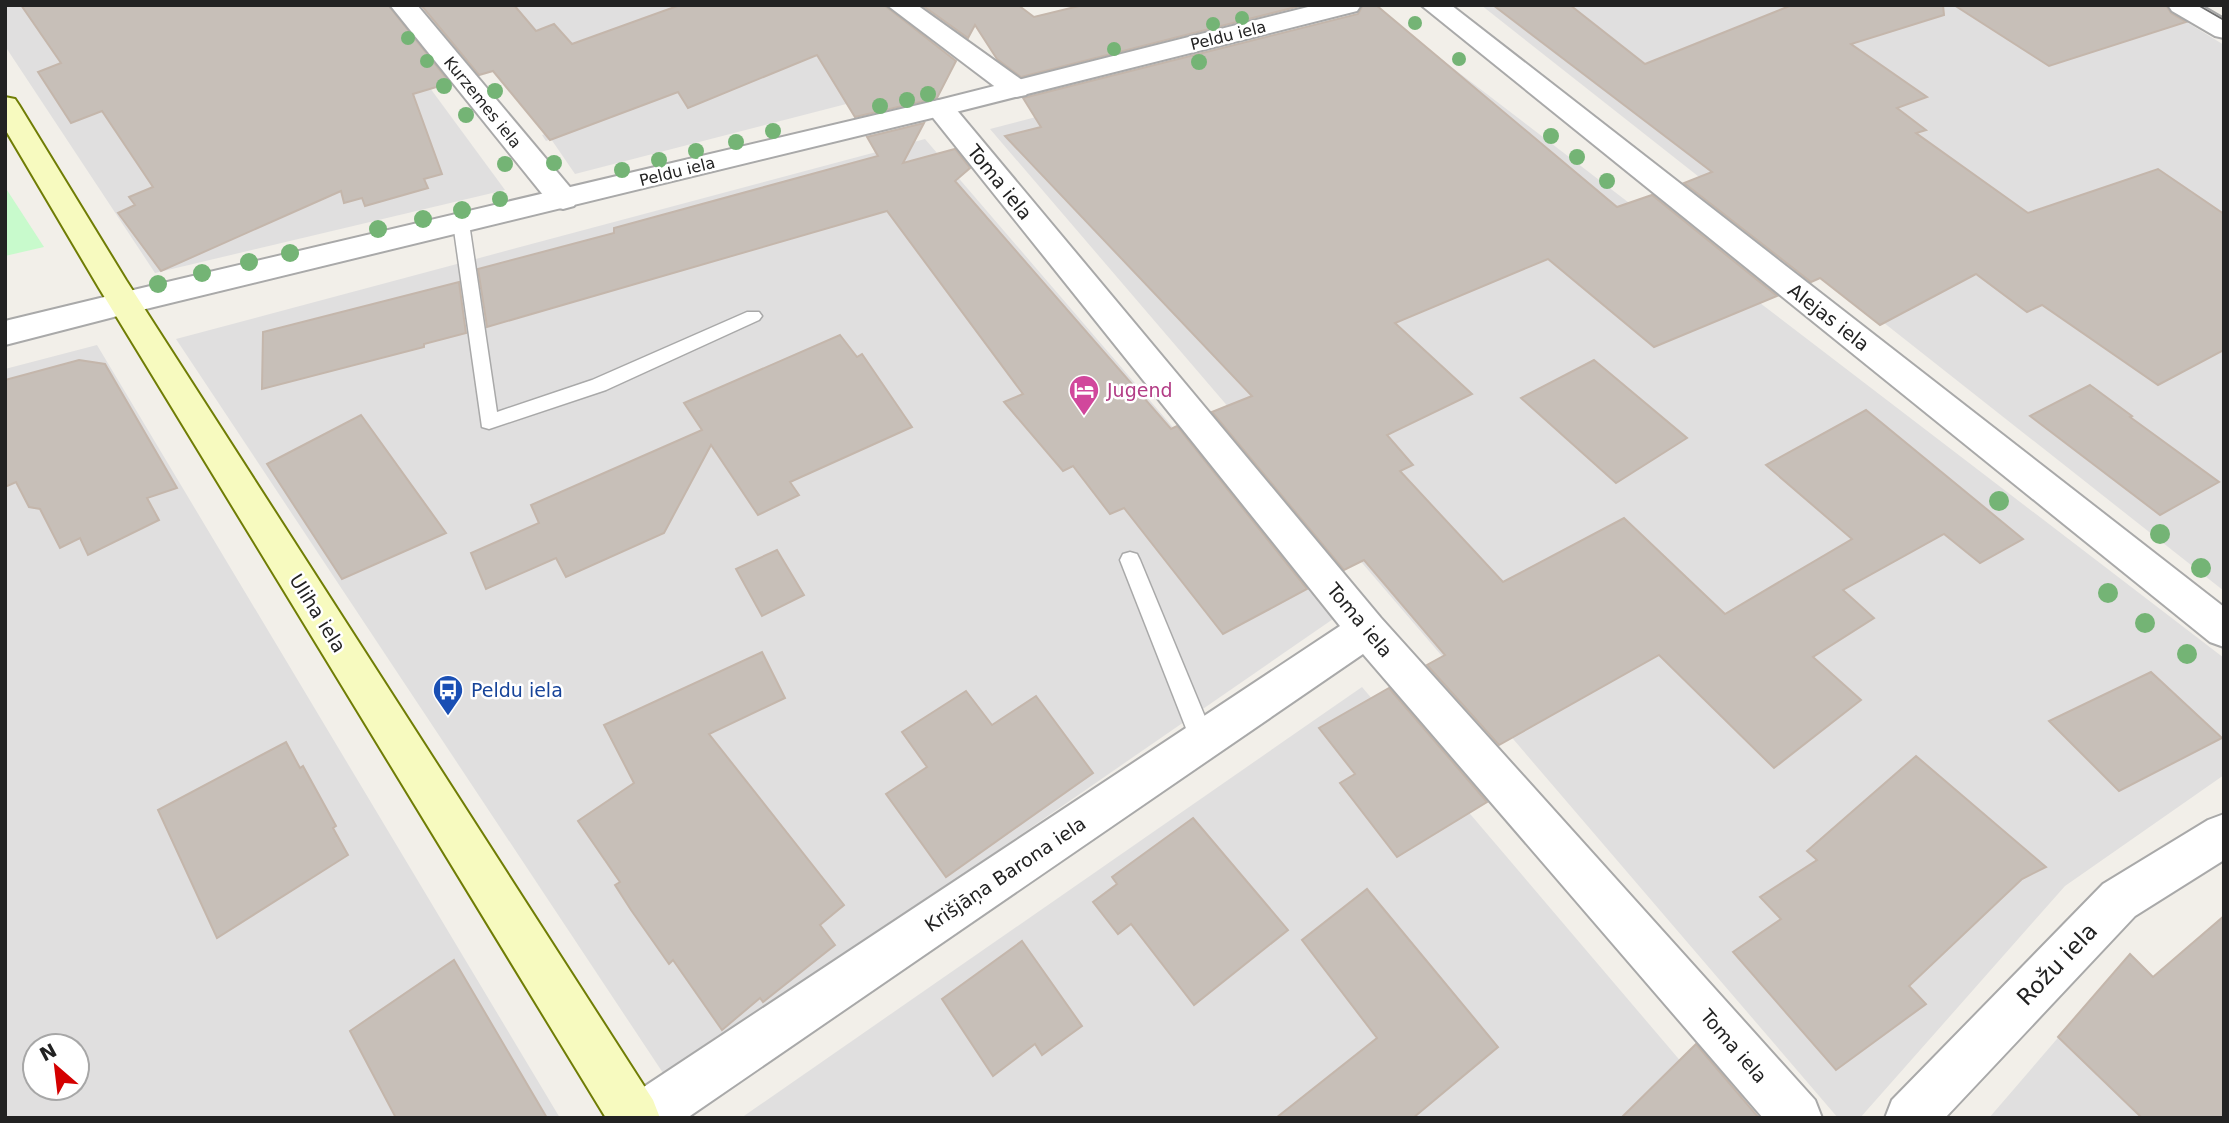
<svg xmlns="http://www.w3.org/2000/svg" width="2229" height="1123" viewBox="0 0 2229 1123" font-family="'DejaVu Sans',sans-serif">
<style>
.residential{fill:#e0dfdf;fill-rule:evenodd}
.park{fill:#c8facc}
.building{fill:#c7bfb8;stroke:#c4b6ab;stroke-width:2}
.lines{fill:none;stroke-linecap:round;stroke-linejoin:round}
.service-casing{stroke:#a9a9a9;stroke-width:3}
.minor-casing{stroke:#a9a9a9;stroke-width:4}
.tertiary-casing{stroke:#a9a9a9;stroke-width:4}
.secondary-casing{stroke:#707d05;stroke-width:4}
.service{fill:#fff;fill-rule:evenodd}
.minor{fill:#fff;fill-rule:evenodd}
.tertiary{fill:#fff;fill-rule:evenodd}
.secondary{fill:#f7fabf;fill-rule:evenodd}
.tram{stroke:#707070;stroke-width:2}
.tree{fill:#74b475}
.labels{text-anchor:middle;stroke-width:5;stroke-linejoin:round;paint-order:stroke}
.far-street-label{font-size:16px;fill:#222;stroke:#fff}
.street-label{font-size:19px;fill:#222;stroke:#fff}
.hotel-label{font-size:19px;fill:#b23c85;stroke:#fff;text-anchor:start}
.transit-label{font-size:19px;fill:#164399;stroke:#fff;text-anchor:start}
.near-street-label{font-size:23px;fill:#222;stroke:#fff}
</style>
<rect width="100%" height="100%" fill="#f2efe9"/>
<g class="residential">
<polygon points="5,5 369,5 505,190 155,273 5,46"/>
<polygon points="441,5 860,5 947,78 575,174 551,139 546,141 542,135 548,133"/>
<polygon points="1481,5 2159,5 2224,45 2224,591"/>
<polygon points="1394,23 2224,658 2224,775 2065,886 1860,1118 1838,1118 990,129"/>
<polygon points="925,139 1336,617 667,1079 176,339"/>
<path d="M97,345l463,773h-555v-749zM35,1046h42v42h-42z"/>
<polygon points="1362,687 1729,1118 741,1118"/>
<polygon points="2130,954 2224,1042 2224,1118 1989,1118"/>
</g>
<polygon class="park" points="5,187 44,247 5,256"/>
<g class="building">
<polygon points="21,5 388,5 450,83 413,94 442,174 424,179 428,188 365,206 362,198 344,203 341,191 161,271 118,213 135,205 129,197 153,187 102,111 71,123 38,72 61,63"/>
<polygon points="421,5 514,5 536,31 554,24 572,44 680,5 884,5 956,61 937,98 855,117 817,55 688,108 678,92 550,140 493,71 479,75"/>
<polygon points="922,5 1018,5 1034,17 1083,5 1304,5 1021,77 997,59 975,25 968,38"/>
<polygon points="1363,5 1376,5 1617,207 1652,195 1777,296 1654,347 1548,259 1395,323 1472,394 1387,435 1413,465 1400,471 1503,582 1624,518 1725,614 1852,539 1766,465 1866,410 2023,539 1980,563 1944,534 1843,590 1874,618 1813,657 1861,700 1774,768 1659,655 1499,745 1427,665 1445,655 1364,560 1344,570 1212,412 1252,396 1005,136 1041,127 1023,98 1358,14"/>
<polygon points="1493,5 1570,5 1645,64 1792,5 1943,5 1944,15 1851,44 1927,97 1897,108 1926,130 1916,133 2028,213 2158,169 2224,214 2224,350 2158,385 2042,305 2027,312 1976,274 1880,325 1820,278 1811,282 1684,183 1712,172"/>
<polygon points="1954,5 2166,5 2171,13 2186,22 2049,66"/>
<polygon points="924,123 903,163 955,149 970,168 955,181 1171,429 1177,426 1307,589 1223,634 1124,508 1110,514 1073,466 1063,471 1004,402 1023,394 887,211 487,327 478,269 614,233 614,228 878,156 867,137"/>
<polygon points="459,282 466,333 424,344 424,347 262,389 263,332"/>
<polygon points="840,335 857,357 862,354 912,427 790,482 799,495 758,515 711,445 664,533 566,577 556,558 486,589 471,553 539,523 531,505 702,430 684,403"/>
<polygon points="79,360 105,364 177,488 147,498 159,520 88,555 80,538 60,548 40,509 29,507 16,482 5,487 5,380"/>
<polygon points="1594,360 1687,438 1616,483 1521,398"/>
<polygon points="2090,385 2132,416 2130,417 2219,482 2160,515 2030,416"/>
<polygon points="361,415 446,533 342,579 267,464"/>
<polygon points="777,550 804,595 762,616 736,569"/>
<polygon points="762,652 785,698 709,734 844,905 820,925 835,945 763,1002 760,998 722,1030 673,960 669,964 631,910 615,885 620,882 578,821 634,783 604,725"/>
<polygon points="2151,672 2222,738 2119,791 2049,721"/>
<polygon points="1389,688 1487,802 1397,857 1340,783 1355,774 1319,728"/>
<polygon points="966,691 992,725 1036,696 1093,773 946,877 886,794 927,767 902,732"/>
<polygon points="286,742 300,768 303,766 336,826 333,828 348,855 217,938 158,810"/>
<polygon points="1916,756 2046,867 2022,879 1909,986 1926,1004 1836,1070 1733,952 1781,919 1760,897 1817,860 1807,851"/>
<polygon points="1193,818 1288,930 1194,1005 1131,924 1118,934 1093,902 1117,884 1112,877"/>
<polygon points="1367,889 1498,1047 1413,1118 1276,1118 1377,1038 1302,940"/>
<polygon points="2224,916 2224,1118 2142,1118 2058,1037 2130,954 2153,977"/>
<polygon points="1022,941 1082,1026 1042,1055 1035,1044 993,1076 942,999"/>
<polygon points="454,960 547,1118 396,1118 350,1031"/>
<polygon points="1696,1044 1759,1118 1621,1118"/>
</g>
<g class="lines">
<g class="service-casing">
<g id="service">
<polygon points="461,218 469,223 497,412 592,380 747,312 759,312 762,316 759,320 606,390 489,429 482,427 453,223"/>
<polygon points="1130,552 1137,554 1140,560 1215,741 1211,748 1203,751 1195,748 1191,741 1120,560 1123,554"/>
</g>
</g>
<g class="minor-casing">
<g id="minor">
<polygon points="390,5 417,5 574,192 578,199 574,206 563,209 552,206"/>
<polygon points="887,5 917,5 1026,83 1030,89 1026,95 1016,97 1006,95"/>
<polygon points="1421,5 1451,5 2224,607 2224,647 2210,642"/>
<polygon points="2168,5 2200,5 2224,19 2224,38 2215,36 2172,11"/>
<polygon points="940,100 950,102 1381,618 1815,1100 1822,1118 1763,1118 1363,654 687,1118 617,1118 624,1100 1340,626 930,114 926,108 930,102"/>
<polygon points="125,292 137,295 141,303 137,311 5,345 5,321"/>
<polygon points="2224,814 2224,860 2135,916 1945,1118 1885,1118 1892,1100 2103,884 2208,820"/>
</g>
</g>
<g class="tertiary-casing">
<polygon id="tertiary" points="1316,5 1361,5 1357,11 940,116 125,314 113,311 109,303 113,295 125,292 939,100"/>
</g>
<g class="secondary-casing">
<polygon id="secondary" points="5,97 15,99 19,105 126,280 653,1100 660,1118 606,1118 99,288 5,129"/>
</g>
<use href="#service" class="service"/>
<use href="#minor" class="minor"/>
<use href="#tertiary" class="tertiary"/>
<use href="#secondary" class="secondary"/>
<polyline class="tram" points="2198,5 2224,20"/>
</g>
<g class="tree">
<circle cx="1242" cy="18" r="7"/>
<circle cx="1415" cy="23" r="7"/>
<circle cx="1213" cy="24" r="7"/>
<circle cx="408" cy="38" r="7"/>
<circle cx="1114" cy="49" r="7"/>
<circle cx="1459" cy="59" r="7"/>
<circle cx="427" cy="61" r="7"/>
<circle cx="1199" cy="62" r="8"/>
<circle cx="444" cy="86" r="8"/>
<circle cx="495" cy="91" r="8"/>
<circle cx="928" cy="94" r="8"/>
<circle cx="907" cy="100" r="8"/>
<circle cx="880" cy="106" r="8"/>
<circle cx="466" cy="115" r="8"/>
<circle cx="773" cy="131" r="8"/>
<circle cx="1551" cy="136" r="8"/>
<circle cx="736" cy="142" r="8"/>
<circle cx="696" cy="151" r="8"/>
<circle cx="1577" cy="157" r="8"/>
<circle cx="659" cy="160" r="8"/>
<circle cx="554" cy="163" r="8"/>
<circle cx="505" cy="164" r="8"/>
<circle cx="622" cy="170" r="8"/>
<circle cx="1607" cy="181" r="8"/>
<circle cx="500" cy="199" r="8"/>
<circle cx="462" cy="210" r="9"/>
<circle cx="423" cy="219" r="9"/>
<circle cx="378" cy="229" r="9"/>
<circle cx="290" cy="253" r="9"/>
<circle cx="249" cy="262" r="9"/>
<circle cx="202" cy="273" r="9"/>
<circle cx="158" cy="284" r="9"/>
<circle cx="1999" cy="501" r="10"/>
<circle cx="2160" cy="534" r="10"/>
<circle cx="2201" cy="568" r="10"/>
<circle cx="2108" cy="593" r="10"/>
<circle cx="2145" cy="623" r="10"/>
<circle cx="2187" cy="654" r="10"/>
</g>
<defs>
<g id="hotel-pin" transform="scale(1.575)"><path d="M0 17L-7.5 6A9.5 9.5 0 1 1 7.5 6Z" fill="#d1479c" stroke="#fff"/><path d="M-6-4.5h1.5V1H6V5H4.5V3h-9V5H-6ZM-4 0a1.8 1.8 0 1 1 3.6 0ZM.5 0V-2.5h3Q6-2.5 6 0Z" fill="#fff"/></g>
<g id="bus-pin" transform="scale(1.575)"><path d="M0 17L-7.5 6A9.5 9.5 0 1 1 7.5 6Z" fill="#1a4fb4" stroke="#fff"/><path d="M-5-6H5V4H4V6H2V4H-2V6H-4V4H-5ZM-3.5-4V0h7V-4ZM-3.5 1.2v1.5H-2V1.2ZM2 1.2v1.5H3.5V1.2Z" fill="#fff"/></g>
</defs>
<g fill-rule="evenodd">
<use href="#hotel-pin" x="1084" y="390"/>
<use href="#bus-pin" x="448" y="690"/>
</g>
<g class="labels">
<g class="far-street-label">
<text transform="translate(1228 35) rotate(-14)" y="6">Peldu iela</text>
<text transform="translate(483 102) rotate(51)" y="6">Kurzemes iela</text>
<text transform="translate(677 171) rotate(-14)" y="6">Peldu iela</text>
</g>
<g class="street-label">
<text transform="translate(1000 182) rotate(51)" y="7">Toma iela</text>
<text transform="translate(1829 317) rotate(38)" y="7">Alejas iela</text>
<text transform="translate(318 613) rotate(58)" y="7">Uliha iela</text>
<text transform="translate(1360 620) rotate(50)" y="7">Toma iela</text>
<text transform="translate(1005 874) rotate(-34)" y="7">Krišjāņa Barona iela</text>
<text transform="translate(1734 1046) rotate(49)" y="7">Toma iela</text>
</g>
<g class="hotel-label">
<text x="1107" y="397">Jugend</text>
</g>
<g class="transit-label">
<text x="471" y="697">Peldu iela</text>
</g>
<g class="near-street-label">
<text transform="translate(2057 964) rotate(-46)" y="8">Rožu iela</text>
</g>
</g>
<rect width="2229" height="1123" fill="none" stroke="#222222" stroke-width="14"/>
<g transform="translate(56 1067) rotate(332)"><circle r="33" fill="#ffffff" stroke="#a7a7a7" stroke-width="2"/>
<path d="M0-5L12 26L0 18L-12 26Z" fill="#d40000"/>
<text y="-10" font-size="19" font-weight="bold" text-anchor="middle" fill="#222222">N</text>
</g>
</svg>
